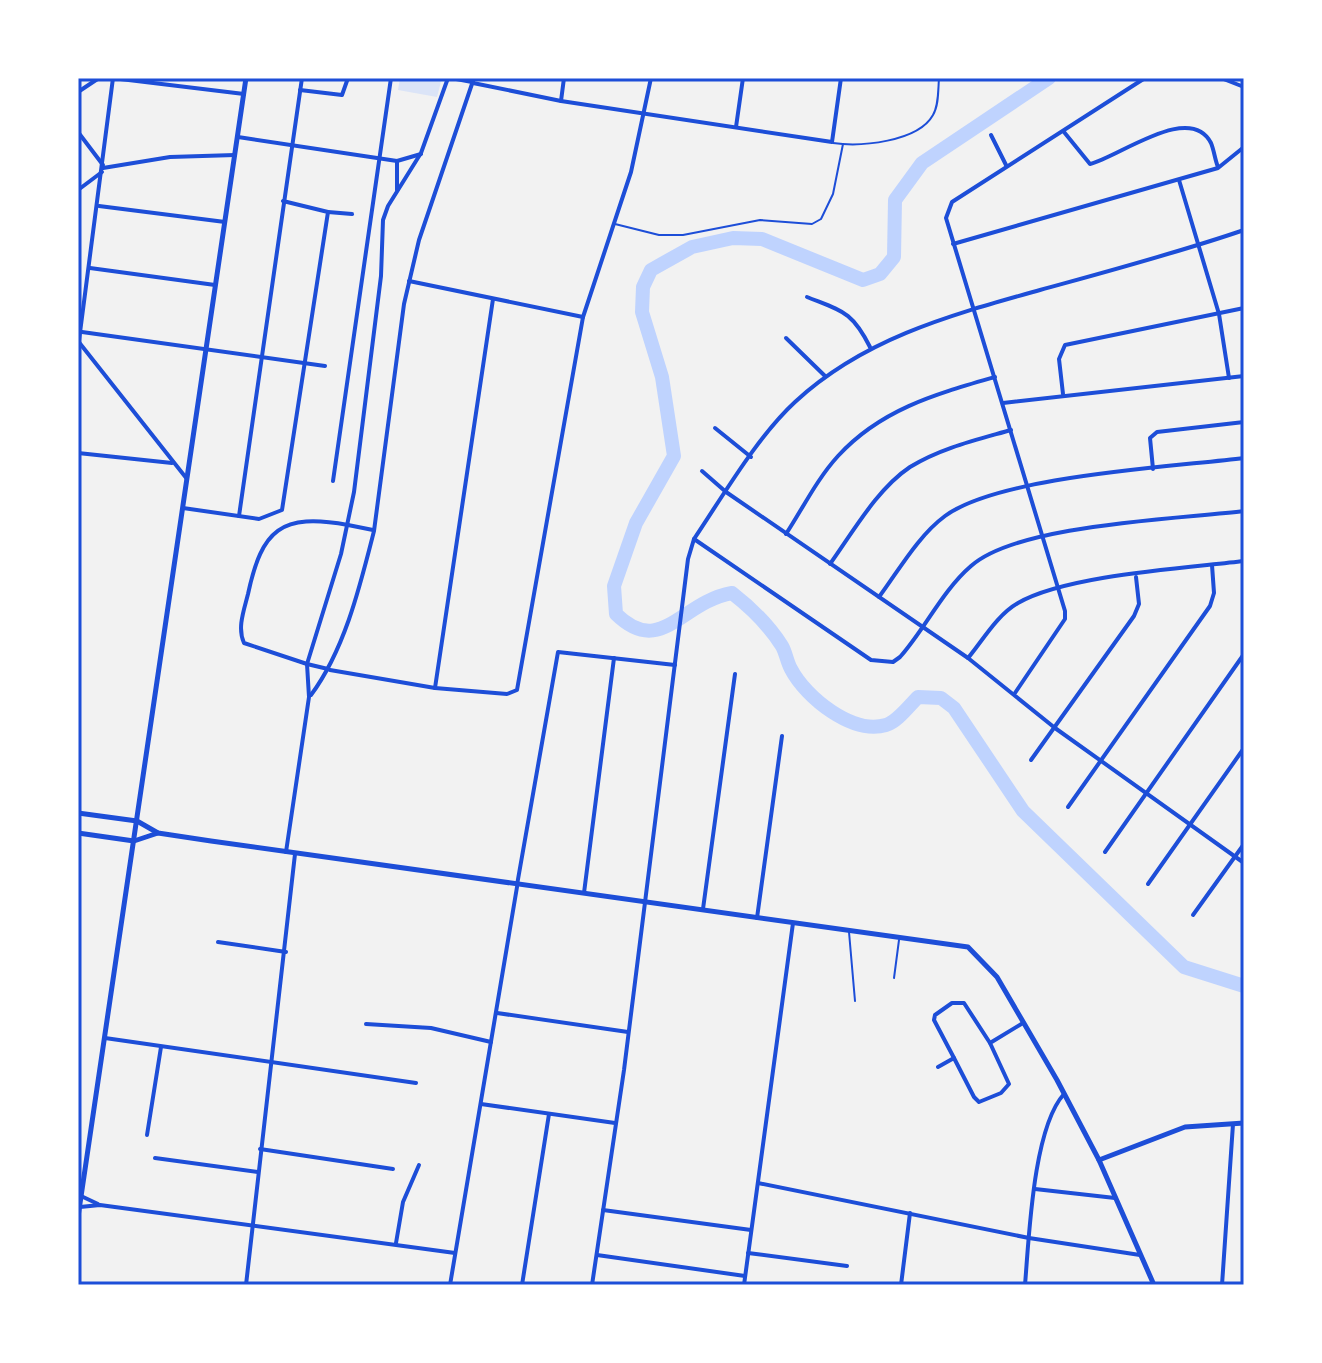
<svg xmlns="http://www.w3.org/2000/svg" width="1322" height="1363" viewBox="0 0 1322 1363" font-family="Signika,sans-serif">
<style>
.green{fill:#dbe4f7}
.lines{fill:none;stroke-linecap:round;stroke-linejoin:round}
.river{stroke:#bfd3fe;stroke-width:14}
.service{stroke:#1d4ed8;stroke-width:2}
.minor{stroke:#1d4ed8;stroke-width:4}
.tertiary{stroke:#1d4ed8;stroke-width:4}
.secondary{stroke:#1d4ed8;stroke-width:5}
.neatline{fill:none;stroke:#1d4ed8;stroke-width:3}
</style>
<rect width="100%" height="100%" fill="#f2f2f2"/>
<polygon class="green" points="400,78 442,78 437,97 398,90"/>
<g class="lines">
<path class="river" d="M1049,78l-127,85 -27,37 -1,57 -14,17 -17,6 -101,-41 -29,-1 -41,9 -41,23 -8,17 -1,25 20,65 12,79 -38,67 -22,63 2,28c45,44 65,-12 116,-21 18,14 38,34 50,53 4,7 5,16 9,23 15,29 62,66 95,56 11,-3 23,-19 32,-28l23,1 13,10 69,103 161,156 60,19"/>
<g class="service">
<path d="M833,143c27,4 85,-1 100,-28 6,-10 5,-25 6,-37"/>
<polyline points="615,224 659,235 683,235 760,220 812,224 821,219 833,194 843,144"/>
<polyline points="849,932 855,1001"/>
<polyline points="894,978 899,940"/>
</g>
<g class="minor">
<polyline points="112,78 244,94"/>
<polyline points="1221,78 1244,87"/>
<polyline points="473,83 561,101 832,142 841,78"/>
<polyline points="300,90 342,95 348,78"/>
<polyline points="78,92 99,78"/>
<polyline points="561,101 564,78"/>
<polyline points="736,127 743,78"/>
<polyline points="78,132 103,165"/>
<path d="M1064,132l26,32c29,-7 100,-62 121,-21 3,7 4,17 7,24"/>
<polyline points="991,135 1006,165"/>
<polyline points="238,137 397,161 421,154"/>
<polyline points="397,161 397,190"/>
<polyline points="103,168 170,157 235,155"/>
<polyline points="1179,180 1219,314 1229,378"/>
<polyline points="78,190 102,172"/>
<polyline points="99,206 225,222"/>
<polyline points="328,212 352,214"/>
<polyline points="953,244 1218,168 1244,147"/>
<polyline points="90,268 215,285"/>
<polyline points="409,281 583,317"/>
<path d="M807,297c35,14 45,14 63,50"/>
<polyline points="82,332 325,366"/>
<polyline points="786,338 825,376"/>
<polyline points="78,348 113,78"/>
<polyline points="1063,394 1059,359 1065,345 1244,308"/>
<polyline points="1003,403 1244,376"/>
<polyline points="715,428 751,457"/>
<polyline points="78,453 172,463"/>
<polyline points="1153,469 1150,438 1157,432 1244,422"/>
<polyline points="702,471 726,492"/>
<polyline points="333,481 391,78"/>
<polyline points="183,508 259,519 282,510 328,212 283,201"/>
<polyline points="239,516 302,78"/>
<path d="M786,534c17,-26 31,-55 52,-78 43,-47 98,-62 157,-79"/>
<path d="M694,539l177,121 22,2 7,-5c25,-28 42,-66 71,-91 47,-42 208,-47 273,-55"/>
<path d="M830,564c23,-32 47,-75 80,-97 31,-19 66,-27 101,-37"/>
<path d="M968,658c15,-18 29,-43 50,-55 48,-28 168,-35 226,-42"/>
<path d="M307,664l-63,-21c-7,-15 0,-33 4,-49 14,-65 33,-81 100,-69"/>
<polyline points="330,670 435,688 507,694 517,690 583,317 631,172 651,78"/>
<polyline points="435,688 493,299"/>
<polyline points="1015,693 1065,619 1065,611 946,218 952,202 1145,78"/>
<polyline points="1031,760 1134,616 1139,604 1136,577"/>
<polyline points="1068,807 1210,606 1214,593 1212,565"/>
<polyline points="1105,852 1244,654"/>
<polyline points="1148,884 1244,748"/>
<polyline points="517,885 558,652 675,665"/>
<polyline points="584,893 614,658"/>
<polyline points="703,909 735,674"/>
<polyline points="1193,915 1244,844"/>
<polyline points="757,918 782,736"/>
<polyline points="1243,936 1244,935"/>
<polyline points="218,942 286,952"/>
<polyline points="497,1013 628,1032"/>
<polyline points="366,1024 431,1028 491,1042"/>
<polyline points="105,1038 416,1083"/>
<polyline points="954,1058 934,1020 935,1015 952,1003 964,1003 990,1043"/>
<polyline points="938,1067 954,1058 974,1097 979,1102 1001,1093 1009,1084 990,1043 1023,1023"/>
<polyline points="481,1104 615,1123"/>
<polyline points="147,1135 161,1047"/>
<polyline points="260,1149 393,1169"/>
<polyline points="155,1158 258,1172"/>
<polyline points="1035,1189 1115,1198"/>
<polyline points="603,1210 751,1230"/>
<polyline points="396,1243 403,1202 419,1165"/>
<polyline points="748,1253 847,1266"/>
<polyline points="597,1255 745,1276"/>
<polyline points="522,1285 549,1114"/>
<polyline points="901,1285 910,1213"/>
<polyline points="1222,1285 1233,1124"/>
</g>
<g class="tertiary">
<polyline points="451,78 472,82"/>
<polyline points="78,341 187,479"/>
<polyline points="726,492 968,658 1055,728 1244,863"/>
<polyline points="348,525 373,530"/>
<path d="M879,597c20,-27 39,-61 66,-81 54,-40 227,-49 299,-58"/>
<polyline points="307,664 328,669"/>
<path d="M311,695c34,-46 49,-109 63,-164l30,-227 15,-64 55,-162"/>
<polyline points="286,852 309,697 307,664 341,554 354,492 381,276 383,220 388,206 421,153 448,78"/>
<polyline points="758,1183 1029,1238 1140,1255"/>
<polyline points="81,1196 98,1204"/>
<polyline points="80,1207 100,1205 455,1253"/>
<polyline points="246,1285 295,854"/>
<polyline points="450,1285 517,887"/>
<path d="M592,1285l32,-215 64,-511 6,-20c29,-43 63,-102 101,-137 69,-64 156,-87 245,-112 69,-19 137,-37 204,-60"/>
<polyline points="744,1285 793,923"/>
<path d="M1025,1285c4,-47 8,-157 39,-191"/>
</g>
<g class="secondary">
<polyline points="78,813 137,821 158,833 211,841 968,947 997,977 1057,1080 1099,1160 1154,1285"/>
<polyline points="78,833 134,841 158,833"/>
<polyline points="1099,1160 1185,1127 1244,1123"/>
<polyline points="78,1217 246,78"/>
</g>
</g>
<rect width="1322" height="1363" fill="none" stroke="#ffffff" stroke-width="160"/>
<rect x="80" y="80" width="1162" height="1203" class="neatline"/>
</svg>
